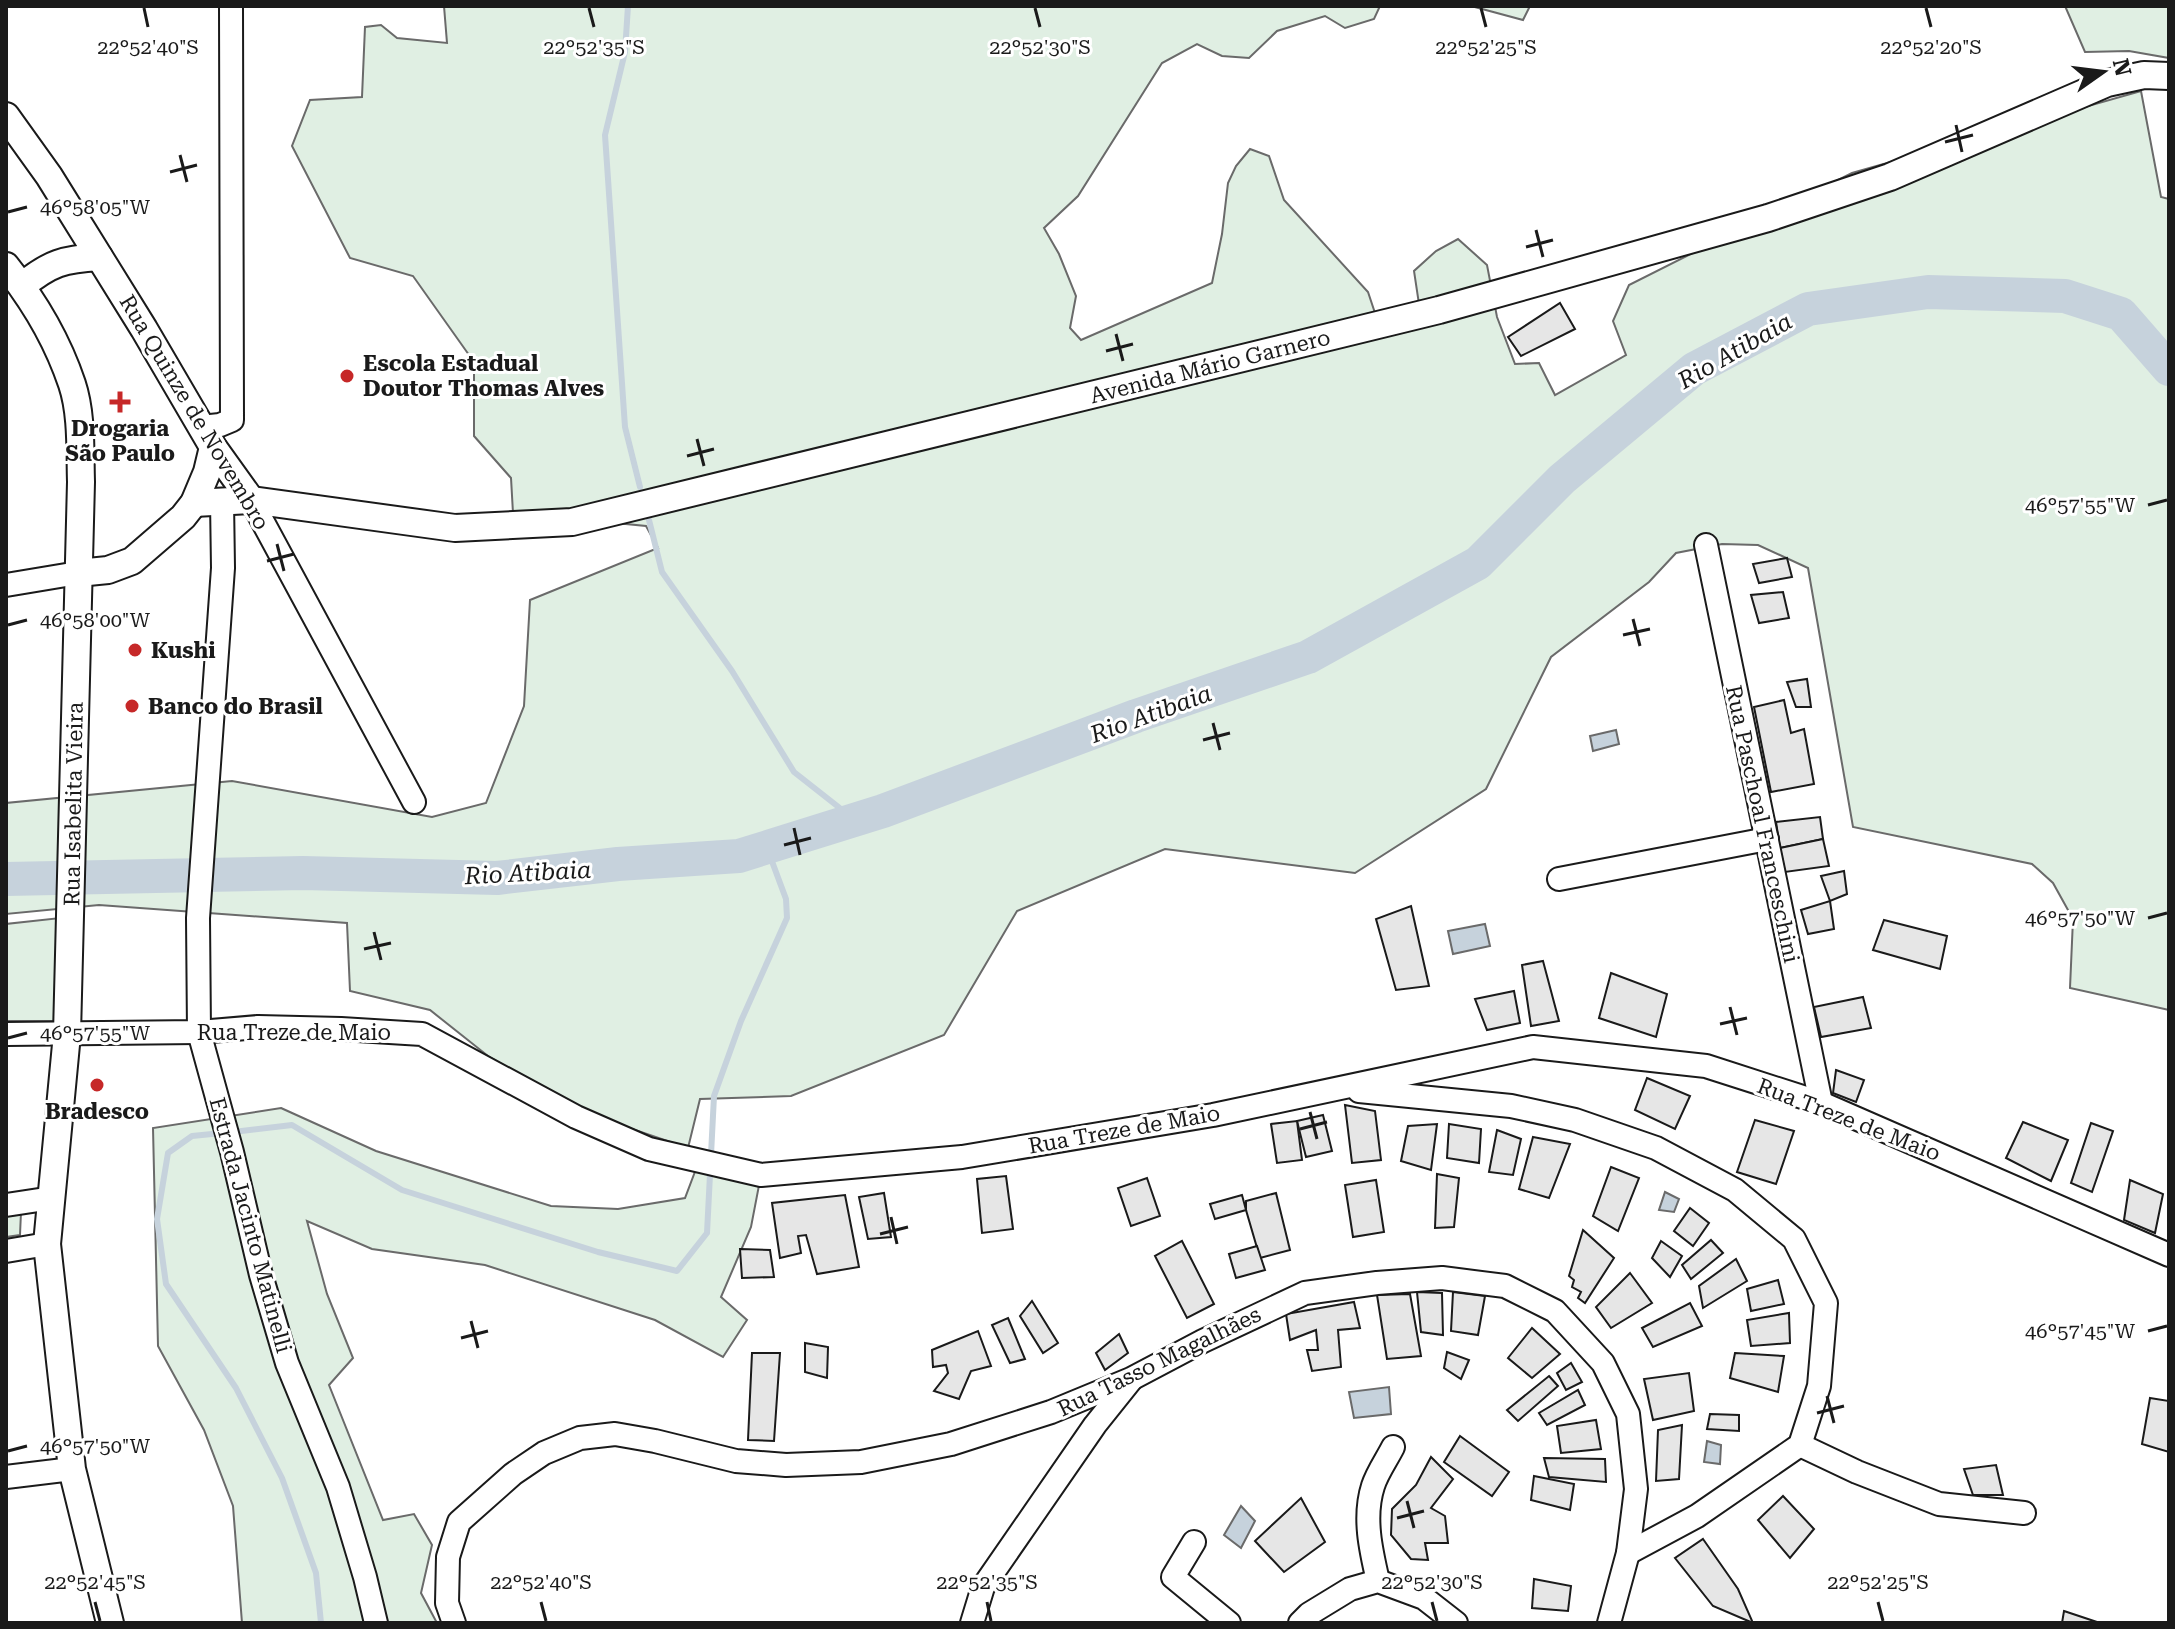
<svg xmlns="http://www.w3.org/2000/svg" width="2175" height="1629" viewBox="0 0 2175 1629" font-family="'Roboto Serif',serif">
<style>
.green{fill:#e0efe3;stroke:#6a6a6a;stroke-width:2}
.water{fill:#c6d2dc;stroke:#6a6a6a;stroke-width:2}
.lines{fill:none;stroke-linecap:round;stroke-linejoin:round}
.stream{stroke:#c6d2dc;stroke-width:6}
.river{stroke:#c6d2dc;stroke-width:34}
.building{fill:#e6e6e6;stroke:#1a1a1a;stroke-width:2}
.minor-casing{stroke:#1a1a1a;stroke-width:26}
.major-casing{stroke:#1a1a1a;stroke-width:30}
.minor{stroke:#fff;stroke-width:22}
.major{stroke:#fff;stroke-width:26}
.ticks{fill:none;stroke:#1a1a1a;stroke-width:3}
.poi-dot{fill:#c62828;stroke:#fff;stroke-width:3}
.labels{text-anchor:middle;stroke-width:6;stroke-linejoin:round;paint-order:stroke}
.poi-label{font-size:22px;font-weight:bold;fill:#1a1a1a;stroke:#fff;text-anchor:start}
.street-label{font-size:22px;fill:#1a1a1a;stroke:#fff}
.water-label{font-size:24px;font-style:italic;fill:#1a1a1a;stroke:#fff}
.ticks-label{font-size:20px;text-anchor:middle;fill:#1a1a1a;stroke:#fff;stroke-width:6;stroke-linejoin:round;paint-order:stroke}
</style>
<rect width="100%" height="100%" fill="#fff"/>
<g class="green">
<polygon points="444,6 1380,6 1374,19 1345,28 1325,16 1277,31 1249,58 1222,56 1197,44 1162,63 1078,196 1044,228 1059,254 1076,296 1070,328 1081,340 1212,283 1222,234 1228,183 1236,166 1250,149 1269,156 1284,200 1368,292 1376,316 1419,304 1414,271 1436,251 1458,239 1487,265 1497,317 1515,364 1539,363 1555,395 1626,355 1613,321 1629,285 1852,173 2141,91 2161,197 2169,199 2169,1010 2070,988 2073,919 2053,883 2032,864 1853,827 1808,568 1758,545 1722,544 1676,553 1649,582 1551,657 1486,789 1355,873 1165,849 1017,911 944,1035 791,1096 700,1099 688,1148 585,1113 488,1056 430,1010 350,991 347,923 99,905 6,914 6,803 232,781 432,817 486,803 524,706 530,600 658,548 646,526 513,513 511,478 474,436 474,362 413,276 350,258 292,146 310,100 362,97 365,27 381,25 397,38 447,43"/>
<polygon points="1471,6 1530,6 1523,20"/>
<polygon points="2065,6 2169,6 2169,58 2129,51 2085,52"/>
<polygon points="60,918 58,1021 6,1021 6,924"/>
<polygon points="281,1108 376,1151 551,1206 618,1209 685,1198 696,1169 761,1175 751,1227 721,1297 747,1320 723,1357 655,1320 485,1265 372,1249 307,1221 327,1294 353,1358 329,1385 383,1520 414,1514 432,1545 421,1593 437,1623 242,1623 233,1506 204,1430 158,1346 153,1128"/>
<polygon points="21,1212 20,1235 6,1237 6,1215"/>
</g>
<g class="water">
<polygon points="1616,730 1619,744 1593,751 1590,736"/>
<polygon points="1485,924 1490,946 1453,954 1448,931"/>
<polygon points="1665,1192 1679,1199 1674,1212 1659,1210"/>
<polygon points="1389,1387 1391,1414 1354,1418 1349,1392"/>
<polygon points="1707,1441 1721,1445 1720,1464 1704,1462"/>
<polygon points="1241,1506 1255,1521 1241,1548 1224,1535"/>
</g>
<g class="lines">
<g class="stream">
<polyline points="628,6 625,52 605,135 625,427 640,487"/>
<polyline points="649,520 662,572 732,671 794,772 855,820"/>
<polyline points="233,1132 292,1125 402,1190 598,1252 677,1271 707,1233 714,1096 741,1021 787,918 786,899 767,848"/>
<polyline points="222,1133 192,1136 168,1153 157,1219 166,1284 236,1388 282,1478 316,1573 321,1623"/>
</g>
<polyline class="river" points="6,879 303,873 497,878 618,864 739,856 883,811 1136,716 1308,657 1478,563 1562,479 1694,369 1808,309 1928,292 2065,296 2121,314 2169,369"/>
</g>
<g class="building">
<polygon points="1560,303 1575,329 1521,356 1508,337"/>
<polygon points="1787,558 1792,577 1759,583 1753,564"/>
<polygon points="1783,592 1789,618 1759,623 1751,595"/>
<polygon points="1807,679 1811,707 1796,707 1787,682"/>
<polygon points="1784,700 1791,733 1804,729 1814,784 1771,792 1754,707"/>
<polygon points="1820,817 1823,839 1780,848 1776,822"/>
<polygon points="1823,839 1829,866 1785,872 1780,848"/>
<polygon points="1844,871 1847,894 1830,901 1821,876"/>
<polygon points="1830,901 1834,929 1808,934 1801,910"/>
<polygon points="1411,906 1429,986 1396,990 1376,919"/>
<polygon points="1884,920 1947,936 1940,969 1873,950"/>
<polygon points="1543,961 1559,1021 1531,1026 1522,965"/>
<polygon points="1611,973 1667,994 1656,1037 1599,1018"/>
<polygon points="1514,991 1520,1023 1487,1030 1475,999"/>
<polygon points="1863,997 1871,1028 1821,1037 1814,1007"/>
<polygon points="1836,1070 1864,1080 1856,1102 1833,1093"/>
<polygon points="1647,1078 1690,1096 1675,1129 1635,1110"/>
<polygon points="1345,1105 1375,1111 1381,1160 1352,1163"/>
<polygon points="1323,1115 1332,1151 1306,1157 1297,1121"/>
<polygon points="1755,1120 1794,1131 1776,1184 1737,1172"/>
<polygon points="1297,1121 1302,1160 1277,1163 1271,1124"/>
<polygon points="2023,1122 2068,1140 2051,1181 2006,1158"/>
<polygon points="2091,1123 2113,1131 2092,1192 2071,1183"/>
<polygon points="1437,1124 1431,1170 1401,1161 1408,1126"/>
<polygon points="1449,1124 1481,1129 1479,1163 1447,1158"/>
<polygon points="1497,1130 1521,1139 1513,1175 1489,1172"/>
<polygon points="1533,1137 1570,1144 1549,1198 1519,1189"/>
<polygon points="1611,1167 1639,1178 1618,1231 1593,1216"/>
<polygon points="1437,1174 1459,1178 1454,1227 1435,1228"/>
<polygon points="1006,1176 1013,1229 982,1233 977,1179"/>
<polygon points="1147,1178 1160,1216 1131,1226 1118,1188"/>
<polygon points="1376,1180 1384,1232 1353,1237 1345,1185"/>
<polygon points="2130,1180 2163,1194 2155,1233 2124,1220"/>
<polygon points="884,1193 891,1237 868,1239 859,1197"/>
<polygon points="1276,1193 1290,1250 1260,1258 1246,1210 1246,1201"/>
<polygon points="845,1195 859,1267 817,1274 806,1235 798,1236 801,1253 780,1258 772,1203"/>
<polygon points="1242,1195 1246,1210 1215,1219 1210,1204"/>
<polygon points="1690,1208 1709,1223 1693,1246 1674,1231"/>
<polygon points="1583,1230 1614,1258 1585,1303 1578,1298 1581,1292 1572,1287 1574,1280 1569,1276"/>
<polygon points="1711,1240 1723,1253 1691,1279 1682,1265"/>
<polygon points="1182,1241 1214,1304 1187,1318 1155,1256"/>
<polygon points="1661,1241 1682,1256 1670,1277 1652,1258"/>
<polygon points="1257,1246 1265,1270 1236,1278 1229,1254"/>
<polygon points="740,1249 770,1250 774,1277 742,1278"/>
<polygon points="1736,1259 1747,1281 1703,1308 1699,1286"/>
<polygon points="1630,1273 1652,1303 1611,1328 1596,1307"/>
<polygon points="1778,1280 1784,1304 1751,1311 1747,1289"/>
<polygon points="1417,1292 1442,1293 1443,1335 1421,1332"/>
<polygon points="1453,1292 1485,1296 1478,1335 1451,1331"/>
<polygon points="1410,1294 1421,1356 1387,1359 1377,1295"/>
<polygon points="1032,1301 1058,1343 1043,1353 1020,1316"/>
<polygon points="1354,1302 1360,1328 1338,1330 1341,1367 1312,1371 1307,1350 1318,1350 1316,1330 1290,1340 1286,1314"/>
<polygon points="1690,1303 1702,1326 1653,1347 1642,1328"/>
<polygon points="1789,1313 1790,1343 1751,1346 1747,1320"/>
<polygon points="1008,1318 1025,1359 1010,1363 992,1325"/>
<polygon points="1532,1328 1560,1354 1532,1378 1508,1358"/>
<polygon points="978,1331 991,1366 971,1371 959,1399 934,1391 948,1373 946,1365 933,1367 932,1350"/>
<polygon points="1119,1334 1128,1353 1105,1370 1096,1353"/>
<polygon points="805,1343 828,1347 827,1378 805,1372"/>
<polygon points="1447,1352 1469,1360 1461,1379 1444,1368"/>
<polygon points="752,1353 780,1353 774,1441 748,1440"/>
<polygon points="1735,1353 1784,1356 1778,1392 1730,1378"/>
<polygon points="1571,1363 1582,1382 1566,1390 1557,1373"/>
<polygon points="1689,1373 1694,1411 1653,1420 1644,1379"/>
<polygon points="1549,1376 1558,1386 1518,1421 1507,1410"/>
<polygon points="1578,1390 1585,1405 1547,1425 1539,1413"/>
<polygon points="2150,1398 2169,1401 2169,1452 2142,1444"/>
<polygon points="1710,1414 1739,1415 1739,1431 1707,1429"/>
<polygon points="1596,1420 1601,1449 1561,1453 1557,1426"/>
<polygon points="1682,1425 1679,1479 1656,1481 1658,1430"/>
<polygon points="1460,1436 1509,1472 1492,1496 1444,1462"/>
<polygon points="1431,1457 1453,1479 1431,1508 1445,1516 1448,1543 1425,1543 1428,1560 1411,1559 1391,1535 1392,1509 1416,1485"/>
<polygon points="1544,1458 1605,1459 1606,1482 1549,1477"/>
<polygon points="1996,1465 2003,1495 1973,1495 1964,1469"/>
<polygon points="1534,1476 1574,1484 1570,1510 1531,1500"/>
<polygon points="1783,1496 1814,1529 1790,1558 1758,1520"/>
<polygon points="1301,1498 1325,1542 1284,1572 1255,1541"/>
<polygon points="1703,1539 1738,1589 1753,1623 1713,1606 1675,1558"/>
<polygon points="1534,1579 1571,1586 1568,1611 1532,1608"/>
<polygon points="2064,1611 2100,1623 2062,1623"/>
</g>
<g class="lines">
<g class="minor-casing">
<g id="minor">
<polyline points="201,427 220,425 232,420 231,6"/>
<polyline points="251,500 414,802"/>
<polyline points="222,501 223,568 198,918 199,1032 232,1152 261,1275 287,1363 338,1487 365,1577 376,1623"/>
<polyline points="1706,545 1821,1103"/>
<polyline points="6,585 78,573"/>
<polyline points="1559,879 1767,839"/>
<polyline points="6,1034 199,1032 258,1027 341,1029 422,1034 576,1117 649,1149 761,1175 962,1157 1213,1115 1533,1047 1706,1066 1821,1103 2169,1255"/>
<polyline points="1359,1091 1511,1106 1575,1120 1656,1148 1735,1190 1794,1239 1826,1303 1819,1386 1800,1445 1697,1516 1628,1553"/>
<polyline points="6,1205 52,1198"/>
<polyline points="6,1251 47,1244"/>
<polyline points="1800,1445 1857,1472 1939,1504 2024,1513"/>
<polyline points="6,1477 72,1469"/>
<polyline points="1194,1542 1173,1577 1229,1623"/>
<path d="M1378,1581c-7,-30 -15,-64 -5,-95 4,-13 14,-27 20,-39"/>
<polyline points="454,1623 447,1603 448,1557 459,1522 513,1474 544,1453 580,1438 615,1434 655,1441 736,1461 786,1465 861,1462 951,1444 1051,1412 1131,1379 1203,1341 1305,1293 1377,1283 1442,1278 1505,1286 1555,1311 1603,1363 1628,1414 1636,1489 1628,1553 1609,1623"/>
<polyline points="972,1623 983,1587 1095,1425 1131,1380"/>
<polyline points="1300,1623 1309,1614 1350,1589 1378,1581 1424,1598 1456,1623"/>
</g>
</g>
<g class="major-casing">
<g id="major">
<polyline points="6,116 49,176 144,329 213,447 251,500"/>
<path d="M6,266c28,35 52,76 66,118 10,30 8,66 9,98l-14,552 -20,210 25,225 38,154"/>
<path d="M22,286c28,-23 42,-27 77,-29"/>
<polyline points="194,503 251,500 455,528 572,522 1439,310 1768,218 1890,177 2107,83 2144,75 2169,76"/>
<polyline points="78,573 108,570 132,561 183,517 194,503 207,472 213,447"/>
</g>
</g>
<use href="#minor" class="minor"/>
<use href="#major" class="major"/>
</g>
<path class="ticks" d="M144,8l4,19M589,8l5,19M1035,8l5,19M1481,8l5,19M1926,8l5,19M1956,125l6,27M1945,142l28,-7M180,155l7,27M170,172l27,-7M8,212l19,-5M1536,230l7,27M1526,247l27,-7M1116,334l7,27M1106,351l27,-7M697,439l7,27M687,456l27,-7M2148,505l19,-5M277,544l7,27M267,561l27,-7M1633,619l7,27M8,625l19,-5M1623,635l27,-6M1213,723l7,27M1203,740l27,-7M794,828l6,27M784,845l27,-7M2148,918l19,-5M374,932l7,28M364,949l27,-6M1730,1007l7,28M1720,1024l27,-6M8,1038l19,-5M1310,1112l7,27M1300,1129l27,-7M891,1217l6,27M880,1234l28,-7M471,1321l7,27M2148,1331l19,-5M461,1338l27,-7M1827,1396l7,27M1817,1413l27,-7M8,1451l19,-5M1407,1501l7,27M1397,1518l27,-7M95,1602l5,19M541,1602l5,19M987,1602l4,19M1432,1602l5,19M1878,1602l5,19"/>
<g class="poi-dot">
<circle cx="347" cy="376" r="8"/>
<path d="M116 390h8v8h8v8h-8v8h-8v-8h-8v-8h8z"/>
<circle cx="135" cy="650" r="8"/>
<circle cx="132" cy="706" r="8"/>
<circle cx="97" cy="1085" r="8"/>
</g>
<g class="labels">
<g class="poi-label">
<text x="363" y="371">Escola Estadual<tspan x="363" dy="25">Doutor Thomas Alves</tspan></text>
<text x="120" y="436" text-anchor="middle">Drogaria<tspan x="120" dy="25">São Paulo</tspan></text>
<text x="151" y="658">Kushi</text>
<text x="148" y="714">Banco do Brasil</text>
<text x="97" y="1119" text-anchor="middle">Bradesco</text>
</g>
<g class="street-label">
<text transform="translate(1210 366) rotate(-14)" y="8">Avenida Mário Garnero</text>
<text transform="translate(195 412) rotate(59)" y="8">Rua Quinze de Novembro</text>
<text transform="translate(73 804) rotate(-89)" y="8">Rua Isabelita Vieira</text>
<text transform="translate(1763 824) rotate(78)" y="8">Rua Paschoal Franceschini</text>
<text x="294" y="1040">Rua Treze de Maio</text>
<text transform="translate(1849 1119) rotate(21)" y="8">Rua Treze de Maio</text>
<text transform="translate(1124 1129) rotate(-10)" y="8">Rua Treze de Maio</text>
<text transform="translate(251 1225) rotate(75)" y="8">Estrada Jacinto Matinelli</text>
<text transform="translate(1159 1361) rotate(-26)" y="8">Rua Tasso Magalhães</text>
</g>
<g class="water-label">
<text transform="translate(1735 351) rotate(-30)" y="8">Rio Atibaia</text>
<text transform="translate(1151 714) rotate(-20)" y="8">Rio Atibaia</text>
<text transform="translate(528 873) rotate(-3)" y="8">Rio Atibaia</text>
</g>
</g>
<g class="ticks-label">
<text x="148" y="54">22°52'40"S</text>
<text x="594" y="54">22°52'35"S</text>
<text x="1040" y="54">22°52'30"S</text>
<text x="1486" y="54">22°52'25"S</text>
<text x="1931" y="54">22°52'20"S</text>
<text x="95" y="214">46°58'05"W</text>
<text x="2080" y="512">46°57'55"W</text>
<text x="95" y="627">46°58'00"W</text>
<text x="2080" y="925">46°57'50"W</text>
<text x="95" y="1040">46°57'55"W</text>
<text x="2080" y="1338">46°57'45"W</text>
<text x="95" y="1453">46°57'50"W</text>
<text x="95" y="1589">22°52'45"S</text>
<text x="541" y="1589">22°52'40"S</text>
<text x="987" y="1589">22°52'35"S</text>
<text x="1432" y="1589">22°52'30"S</text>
<text x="1878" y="1589">22°52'25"S</text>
</g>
<rect width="2175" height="1629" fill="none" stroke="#1a1a1a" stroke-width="16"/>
<g transform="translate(2103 72) rotate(76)" stroke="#ffffff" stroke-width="6" paint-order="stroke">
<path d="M0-6L14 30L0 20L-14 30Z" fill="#1a1a1a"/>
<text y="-12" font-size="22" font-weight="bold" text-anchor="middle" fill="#1a1a1a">N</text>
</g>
</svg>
